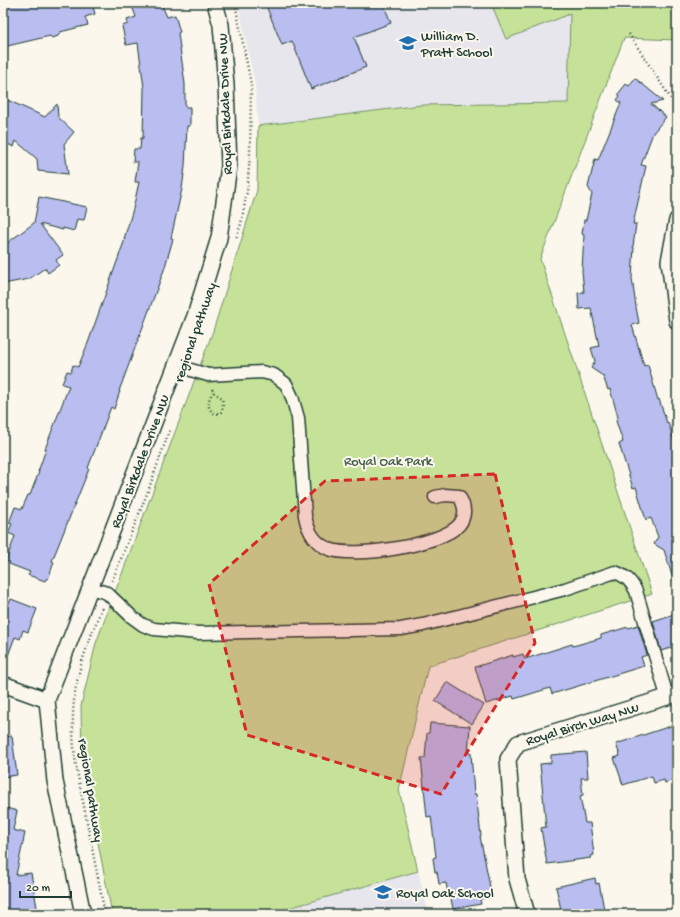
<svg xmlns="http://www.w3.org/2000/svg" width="680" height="917" viewBox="0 0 680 917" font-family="'Gochi Hand',sans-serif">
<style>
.built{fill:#e7e6ed}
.green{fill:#c6e299;stroke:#729066}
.building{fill:#b9bdef;stroke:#1f3d34}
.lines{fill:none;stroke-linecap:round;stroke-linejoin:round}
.pedestrian-casing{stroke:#1f3d34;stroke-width:15}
.minor-casing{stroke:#1f3d34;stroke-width:18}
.path{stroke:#1f3d34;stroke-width:2.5;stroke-dasharray:1 3;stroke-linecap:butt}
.pedestrian{stroke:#fbf7ec;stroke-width:12}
.minor{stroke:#fbf7ec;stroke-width:15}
.marked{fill:#d62828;fill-opacity:0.2;stroke:#d62828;stroke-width:3;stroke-dasharray:8 5;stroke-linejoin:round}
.labels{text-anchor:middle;stroke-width:4;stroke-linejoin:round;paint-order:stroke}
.poi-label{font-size:14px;fill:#1f3d34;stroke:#fbf7ec;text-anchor:start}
.street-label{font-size:14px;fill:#1f3d34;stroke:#fbf7ec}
.park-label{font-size:14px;fill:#405e48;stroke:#fbf7ec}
</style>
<rect width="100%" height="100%" fill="#fbf7ec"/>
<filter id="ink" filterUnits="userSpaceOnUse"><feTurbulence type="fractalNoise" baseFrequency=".025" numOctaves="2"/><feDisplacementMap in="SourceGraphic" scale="8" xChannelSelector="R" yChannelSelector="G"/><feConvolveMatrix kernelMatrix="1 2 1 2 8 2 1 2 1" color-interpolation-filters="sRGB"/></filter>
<g filter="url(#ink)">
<g class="built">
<polygon points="238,3 571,3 568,103 421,105 258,126 255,84"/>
<polygon points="418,871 429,914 268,914"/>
</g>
<polygon class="green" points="491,3 677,3 677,40 624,38 540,259 652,594 428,666 399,790 418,871 268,914 112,914 82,761 81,706 96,643 213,331 257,190 258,126 421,105 568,103 570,14 506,39"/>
<g class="building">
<polygon points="3,3 92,3 95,14 85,17 88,25 60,32 58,36 52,38 50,36 3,47"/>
<polygon points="131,3 161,3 167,17 175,15 180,32 178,33 185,84 185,107 190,107 190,126 187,126 185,166 182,189 171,238 173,239 164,270 119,391 120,391 114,409 111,407 88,468 89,469 52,561 54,562 48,579 47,578 45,581 28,575 30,572 9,564 10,562 6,561 15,536 8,533 12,524 9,523 15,507 22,509 28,495 30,495 39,472 38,472 46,449 45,449 69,386 62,384 67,371 71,372 73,365 78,367 88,343 125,239 124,239 133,209 139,182 135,182 138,162 133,162 134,149 140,149 141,138 143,138 144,88 138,43 126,45 122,26 128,24 127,20 136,17"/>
<polygon points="265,3 383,3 391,23 354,37 366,67 311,89 292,41 282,45"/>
<polygon points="635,78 663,101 651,104 666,117 653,133 641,165 646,166 633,224 636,224 633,247 634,247 632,278 636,307 639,323 632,325 644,366 648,365 658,400 659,399 667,423 668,422 677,450 677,582 674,582 664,550 654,544 658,537 651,518 646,520 636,487 633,488 619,444 623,442 616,421 618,417 610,389 608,390 603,376 591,368 595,361 591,348 599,346 591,308 579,309 578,293 584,292 582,271 584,235 582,234 584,220 586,220 592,194 588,187 595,159 598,160 621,103 617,100 620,96 618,94 626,84 629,86"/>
<polygon points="3,98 45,117 57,104 58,117 74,132 64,144 68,174 38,171 37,159 16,141 14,147 3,142"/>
<polygon points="39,197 87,207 84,220 77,219 74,231 63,228 63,230 40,224 63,255 56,260 59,265 48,273 45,268 29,279 3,284 3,246 34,223"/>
<polygon points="11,599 37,609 28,632 23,630 20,639 15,637 4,666 3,666 3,603 8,605"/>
<polygon points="677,613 677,646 661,651 653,621"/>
<polygon points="638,625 647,655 641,657 644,666 552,694 550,688 514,699 513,696 486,704 475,667 513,655 513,657 523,654 525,659 572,644 573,646 601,638 601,635 628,627 629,628"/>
<polygon points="447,682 484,705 472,724 435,701"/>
<polygon points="430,723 470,726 468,753 471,753 474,794 476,794 481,836 480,836 492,897 480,899 481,904 453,909 451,899 449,899 446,883 439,884 437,872 435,872 433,858 436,857 431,816 427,817 421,758 425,758 427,733 429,733"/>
<polygon points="677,724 677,779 665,783 664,780 654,783 652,776 623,785 614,758 620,756 616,744"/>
<polygon points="12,736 17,775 3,777 3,737"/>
<polygon points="586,752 588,778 581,778 583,795 580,796 585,823 590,823 594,855 590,856 591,858 547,864 541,828 546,827 540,764 551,763 551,755"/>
<polygon points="3,807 17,811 13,830 25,833 16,875 31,873 38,913 3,914"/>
<polygon points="595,878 596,884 599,883 605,914 562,914 556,887"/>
</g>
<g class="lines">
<g class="pedestrian-casing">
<g id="pedestrian">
<path d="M191,370l17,5 54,-3 12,3 12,9 6,13 6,21 7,98c3,15 9,27 24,33 25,10 112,-4 130,-24 8,-10 6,-19 0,-29l-14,-1 -10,2"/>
<path d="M90,588l17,5 25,24 11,8 11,4 44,4 203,-4 22,-4 142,-36 50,-17c12,5 15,8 21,19l31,105"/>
</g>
</g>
<g class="minor-casing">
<g id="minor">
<polyline points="677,220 669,261 677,321"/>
<polyline points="3,684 47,700"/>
<polyline points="83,914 55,781 47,700 195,316 219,238 229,166 226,85 221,25 215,3"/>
<polyline points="527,914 517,879 508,759 518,743 677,694"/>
</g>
</g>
<g class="path">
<polyline points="235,3 251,84 250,155 247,192 241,224 236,239"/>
<polyline points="629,34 677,108"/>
<path d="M212,389l1,3 9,6c1,6 2,12 -3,16l-6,-1c-7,-7 -5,-13 0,-21"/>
<polyline points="112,581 147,494 170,429"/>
<path d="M102,608c-9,23 -19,46 -24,69 -7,29 -6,59 -2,89l29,148"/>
</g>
<use href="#pedestrian" class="pedestrian"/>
<use href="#minor" class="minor"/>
</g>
</g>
<path class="marked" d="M495,474l40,169 -94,151 -194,-59 -38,-151 116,-103z"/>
<defs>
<g id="school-bare" transform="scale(1.38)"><path d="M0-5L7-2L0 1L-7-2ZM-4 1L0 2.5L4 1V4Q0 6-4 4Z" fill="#1f6fb2" stroke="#fbf7ec" stroke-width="2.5" paint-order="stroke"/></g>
</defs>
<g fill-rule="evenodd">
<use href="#school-bare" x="408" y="43"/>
<use href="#school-bare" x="383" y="892"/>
</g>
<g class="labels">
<g class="poi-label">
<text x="421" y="40">William D.<tspan x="421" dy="16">Pratt School</tspan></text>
<text x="396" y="897">Royal Oak School</text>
</g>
<g class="street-label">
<text transform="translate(224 104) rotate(-92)" y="5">Royal Birkdale Drive NW</text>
<text transform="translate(194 332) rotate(-71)" y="5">regional pathway</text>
<text transform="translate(139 461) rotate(-69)" y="5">Royal Birkdale Drive NW</text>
<text transform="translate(582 723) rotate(-17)" y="5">Royal Birch Way NW</text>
<text transform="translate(92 790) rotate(81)" y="5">regional pathway</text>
</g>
<g class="park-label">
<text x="388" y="465">Royal Oak Park</text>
</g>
</g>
<rect width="680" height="917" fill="none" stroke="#fbf7ec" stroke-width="16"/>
<rect x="8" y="8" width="664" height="901" fill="none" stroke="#1f3d34" stroke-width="1.5" filter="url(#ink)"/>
<path d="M20 891v6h51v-6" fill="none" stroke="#1f3d34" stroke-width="2"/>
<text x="26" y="891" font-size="12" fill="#1f3d34" stroke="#fbf7ec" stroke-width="3" paint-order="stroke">20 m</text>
</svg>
